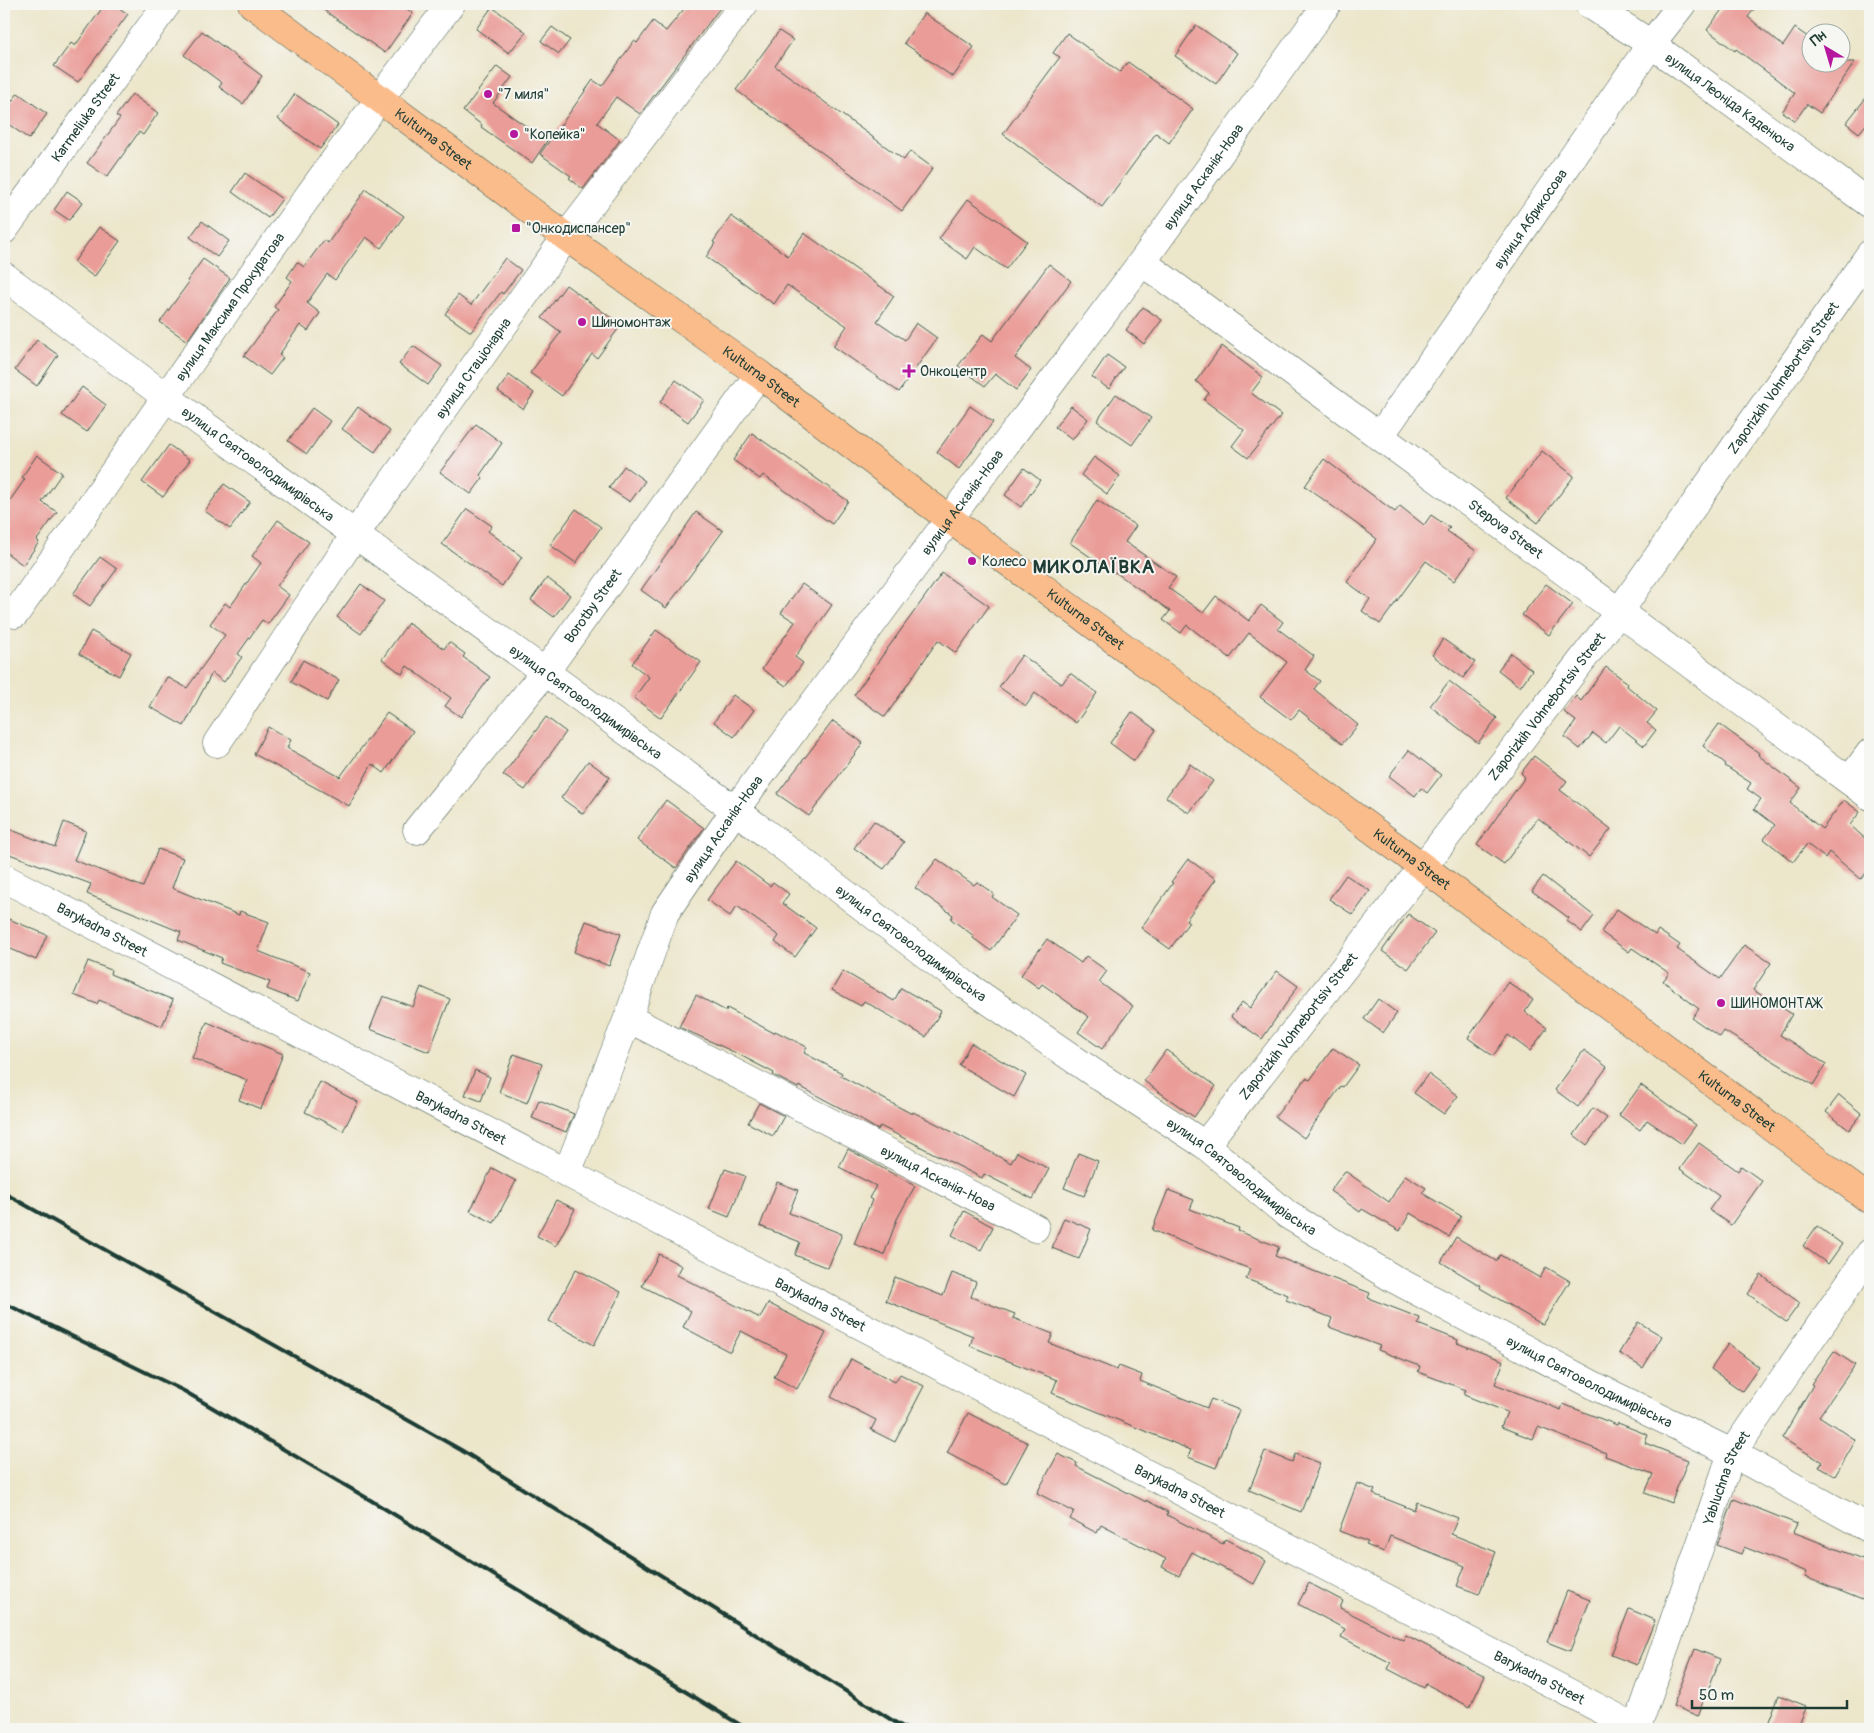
<svg xmlns="http://www.w3.org/2000/svg" width="1874" height="1733" viewBox="0 0 1874 1733" font-family="Pangolin,sans-serif">
<style>
.building{fill:#ea9c98}
.lines{fill:none;stroke-linecap:round;stroke-linejoin:round}
.minor-casing{stroke:#3e564b;stroke-width:29}
.major-casing{stroke:#3e564b;stroke-width:29}
.minor{stroke:#fff;stroke-width:28}
.major{stroke:#fabc8b;stroke-width:28}
.rail{stroke:#1f3d34;stroke-width:4}
.poi-dot{fill:#b5179e;stroke:#f6f6f2;stroke-width:2}
.labels{text-anchor:middle;stroke-width:4;stroke-linejoin:round;paint-order:stroke}
.poi-label{font-size:14px;fill:#1f3d34;stroke:#f6f6f2;text-anchor:start}
.street-label{font-size:14px;fill:#1f3d34;stroke:#f6f6f2}
.district-label{font-size:19px;font-weight:bold;letter-spacing:1px;fill:#1f3d34;stroke:#f6f6f2}
</style>
<rect width="100%" height="100%" fill="#f6f6f2"/>
<filter id="ink" filterUnits="userSpaceOnUse"><feTurbulence type="fractalNoise" baseFrequency=".02" numOctaves="2"/><feDisplacementMap in="SourceGraphic" scale="10" xChannelSelector="R" yChannelSelector="G"/><feConvolveMatrix kernelMatrix="1 2 1 2 8 2 1 2 1" color-interpolation-filters="sRGB"/></filter>
<filter id="wash" filterUnits="userSpaceOnUse"><feTurbulence type="fractalNoise" baseFrequency=".0096" numOctaves="4" result="noise"/><feDisplacementMap in="SourceGraphic" scale="20" xChannelSelector="R" yChannelSelector="G"/><feGaussianBlur stdDeviation="1.12" result="paint"/><feColorMatrix in="noise" values="0 0 0 0 0 0 0 0 0 0 0 0 0 0 0 0 0 1.4 0 .05"/><feComposite in="paint" operator="in"/></filter>
<g filter="url(#wash)">
<rect width="100%" height="100%" fill="#ece6cb"/>
<g id="blocks">
<g class="building">
<polygon points="105,4 113,4 128,14 78,82 54,66 71,43 75,46"/>
<polygon points="315,4 399,4 413,13 385,53"/>
<polygon points="688,4 723,4 640,114 616,97 597,123 620,140 583,189 569,178 571,176 540,154 593,80 602,86 634,41 637,43 653,21 666,31"/>
<polygon points="1726,4 1758,4 1748,17 1783,46 1795,28 1812,40 1812,62 1855,62 1820,113 1807,104 1795,121 1782,112 1795,93 1736,49 1735,51 1707,30"/>
<polygon points="492,7 526,32 509,53 476,29"/>
<polygon points="924,13 974,47 953,77 904,43"/>
<polygon points="1196,25 1237,53 1216,84 1175,56"/>
<polygon points="552,27 570,40 559,54 541,41"/>
<polygon points="202,31 262,76 243,104 219,87 222,83 184,55"/>
<polygon points="779,31 793,40 775,66 904,160 910,151 933,168 902,211 736,90"/>
<polygon points="1067,33 1120,72 1128,62 1193,109 1169,143 1156,133 1102,207 1003,134 1060,57 1053,53"/>
<polygon points="497,66 512,77 493,103 547,141 532,163 481,127 482,125 463,111"/>
<polygon points="18,93 47,114 29,139 4,121 4,112"/>
<polygon points="1870,93 1870,120 1859,133 1846,123"/>
<polygon points="132,94 158,113 143,135 139,132 107,177 87,163 120,118 116,116"/>
<polygon points="295,94 338,125 320,149 278,119"/>
<polygon points="245,173 282,199 268,218 232,192"/>
<polygon points="366,189 404,216 381,248 366,237 335,280 327,274 307,303 320,313 308,331 300,325 279,355 283,358 270,375 244,356 278,310 274,307 292,281 287,277 297,262 304,267 324,240 328,243"/>
<polygon points="67,191 83,202 69,220 54,210"/>
<polygon points="968,199 1027,241 1006,269 975,247 967,259 939,239"/>
<polygon points="731,216 788,256 804,233 894,296 877,321 905,340 916,323 937,338 899,392 833,346 847,326 787,285 774,304 706,257 715,243 713,242"/>
<polygon points="202,221 229,241 217,257 190,237"/>
<polygon points="99,227 120,241 94,277 74,262"/>
<polygon points="505,258 521,270 503,294 501,292 471,332 445,314 458,295 471,305"/>
<polygon points="203,259 230,278 187,341 160,322 189,282 187,281"/>
<polygon points="1049,264 1071,281 1015,358 1031,370 1016,390 995,374 985,386 958,366 983,334 992,341"/>
<polygon points="566,285 621,325 597,358 592,354 562,396 530,373 561,332 542,318"/>
<polygon points="1143,307 1162,320 1144,344 1126,330"/>
<polygon points="37,340 58,355 37,386 15,370"/>
<polygon points="413,346 442,366 428,385 399,364"/>
<polygon points="1222,346 1263,377 1251,393 1281,415 1248,458 1232,446 1244,430 1204,400 1209,393 1196,381"/>
<polygon points="1107,355 1124,367 1109,389 1092,377"/>
<polygon points="509,375 534,393 523,409 498,391"/>
<polygon points="676,380 704,400 688,422 660,402"/>
<polygon points="82,387 106,405 87,432 62,415"/>
<polygon points="1116,394 1151,418 1132,445 1097,421"/>
<polygon points="970,406 993,422 959,469 937,452"/>
<polygon points="1071,406 1088,419 1072,440 1055,427"/>
<polygon points="358,407 390,431 375,452 342,429"/>
<polygon points="312,408 330,421 307,454 288,441"/>
<polygon points="476,424 502,443 480,475 483,478 471,494 440,472"/>
<polygon points="752,433 848,501 832,524 763,475 760,479 733,460"/>
<polygon points="169,445 190,460 163,497 142,482"/>
<polygon points="1542,451 1574,476 1538,523 1506,498"/>
<polygon points="37,455 62,473 42,502 57,512 37,540 39,542 23,565 4,551 4,509 25,479 22,477"/>
<polygon points="1094,457 1120,476 1107,494 1081,475"/>
<polygon points="1324,459 1395,512 1400,506 1424,525 1431,515 1450,528 1447,531 1476,551 1454,581 1426,561 1380,624 1362,611 1370,599 1347,582 1377,539 1305,486"/>
<polygon points="624,466 645,481 630,502 609,488"/>
<polygon points="1024,468 1040,480 1021,507 1005,495"/>
<polygon points="224,484 250,502 230,529 205,511"/>
<polygon points="1097,500 1136,526 1125,542 1176,577 1168,588 1203,613 1216,596 1249,621 1261,605 1283,622 1278,629 1314,656 1305,670 1320,681 1314,689 1358,725 1342,744 1299,710 1291,720 1260,697 1287,662 1249,633 1230,658 1187,625 1181,633 1163,620 1170,611 1115,572 1114,573 1070,543"/>
<polygon points="467,509 492,526 488,531 522,557 502,586 442,544"/>
<polygon points="576,509 601,527 576,563 550,545"/>
<polygon points="696,512 723,531 666,608 641,590"/>
<polygon points="278,520 309,542 277,586 289,595 268,624 262,620 238,654 242,657 224,682 212,673 184,726 150,707 167,677 187,688 225,635 210,624 225,603 230,607 261,563 252,556"/>
<polygon points="100,557 117,569 90,606 73,594"/>
<polygon points="942,573 989,606 956,653 938,640 885,717 854,695"/>
<polygon points="547,578 570,595 554,617 531,600"/>
<polygon points="361,584 384,601 361,634 337,617"/>
<polygon points="802,584 832,605 795,657 803,663 786,686 762,669 795,622 781,613"/>
<polygon points="1546,584 1573,604 1549,635 1522,615"/>
<polygon points="408,623 444,649 449,642 465,654 463,657 490,677 461,717 445,706 451,698 407,666 402,674 382,659"/>
<polygon points="656,630 701,662 661,718 634,698 649,677 632,664"/>
<polygon points="91,631 131,653 119,676 79,654"/>
<polygon points="1443,639 1475,662 1463,678 1432,655"/>
<polygon points="1511,653 1532,670 1520,687 1498,670"/>
<polygon points="1022,655 1062,684 1070,673 1097,693 1076,723 1035,693 1026,706 999,687"/>
<polygon points="303,660 339,680 327,701 291,682"/>
<polygon points="1606,667 1628,683 1627,686 1657,711 1647,723 1656,730 1644,746 1619,726 1606,743 1593,733 1580,749 1565,737 1576,721 1564,712 1576,696 1581,701"/>
<polygon points="1449,681 1497,718 1478,743 1430,706"/>
<polygon points="733,695 754,710 734,737 714,722"/>
<polygon points="1132,712 1156,730 1134,761 1110,743"/>
<polygon points="387,713 413,731 384,773 372,764 349,806 254,754 268,727 291,740 287,748 340,777"/>
<polygon points="546,717 566,732 525,790 503,775"/>
<polygon points="833,721 863,743 809,816 777,794"/>
<polygon points="1719,724 1759,753 1758,755 1801,788 1790,803 1822,829 1844,800 1860,812 1850,825 1870,843 1870,868 1861,879 1829,852 1825,858 1807,844 1793,862 1764,839 1775,825 1754,809 1761,799 1747,789 1751,783 1725,766 1726,764 1703,746"/>
<polygon points="1409,750 1441,775 1427,793 1421,788 1415,796 1389,776"/>
<polygon points="1534,756 1567,781 1560,790 1611,829 1589,857 1538,818 1504,864 1477,845 1525,777 1521,773"/>
<polygon points="588,761 610,777 583,814 561,798"/>
<polygon points="1190,764 1213,781 1189,813 1166,797"/>
<polygon points="666,800 704,828 676,868 637,840"/>
<polygon points="874,821 904,842 884,869 854,848"/>
<polygon points="64,822 86,831 74,860 143,887 158,849 183,858 172,888 239,915 240,911 269,922 258,951 310,972 298,1001 267,989 270,982 220,963 222,958 178,940 181,932 87,894 91,884 4,852 4,827 55,847"/>
<polygon points="937,859 974,885 977,882 994,894 992,897 1017,915 991,951 973,938 974,936 951,919 953,915 915,888"/>
<polygon points="1188,859 1216,879 1186,920 1189,922 1170,949 1141,928 1173,883 1171,882"/>
<polygon points="736,861 770,886 773,882 789,894 782,903 816,928 795,957 775,942 779,936 737,906 730,916 707,900"/>
<polygon points="1346,875 1370,891 1353,915 1329,899"/>
<polygon points="1543,876 1594,916 1582,932 1567,921 1569,918 1532,891"/>
<polygon points="1617,909 1655,935 1658,930 1680,945 1677,949 1720,979 1744,945 1771,963 1753,990 1792,1014 1780,1035 1826,1064 1813,1085 1724,1031 1720,1037 1692,1018 1699,1009 1663,981 1669,973 1632,948 1629,952 1601,932"/>
<polygon points="1408,914 1435,933 1408,969 1382,951"/>
<polygon points="4,917 47,935 36,960 4,946"/>
<polygon points="586,921 621,934 609,966 574,952"/>
<polygon points="1047,939 1081,963 1086,956 1107,971 1099,982 1133,1006 1102,1049 1078,1032 1089,1017 1042,984 1039,988 1021,975"/>
<polygon points="88,961 111,970 110,974 173,1000 162,1026 99,1000 97,1004 74,995"/>
<polygon points="843,971 894,1001 901,988 941,1011 926,1037 864,1001 861,1006 832,990"/>
<polygon points="1277,971 1298,986 1262,1039 1231,1017 1242,1002 1250,1008"/>
<polygon points="1508,982 1533,1000 1525,1012 1547,1028 1530,1051 1508,1035 1493,1056 1468,1038"/>
<polygon points="421,987 450,999 429,1052 370,1029 383,996 413,1007"/>
<polygon points="696,995 726,1011 727,1008 774,1033 775,1031 807,1047 804,1053 842,1073 841,1076 912,1114 913,1112 943,1127 1011,1163 1017,1152 1049,1169 1033,1199 984,1174 982,1178 880,1126 878,1130 863,1121 863,1120 799,1086 798,1088 773,1075 774,1073 736,1053 679,1027"/>
<polygon points="1378,999 1397,1013 1383,1033 1364,1019"/>
<polygon points="207,1022 283,1054 261,1109 239,1100 247,1080 192,1058"/>
<polygon points="971,1043 1026,1075 1014,1097 959,1065"/>
<polygon points="1333,1048 1359,1065 1343,1087 1341,1086 1304,1138 1275,1117 1306,1078 1310,1080"/>
<polygon points="1166,1050 1216,1086 1194,1117 1144,1081"/>
<polygon points="1584,1050 1607,1067 1578,1107 1555,1090"/>
<polygon points="514,1054 542,1064 527,1103 499,1092"/>
<polygon points="475,1070 490,1077 481,1101 465,1095"/>
<polygon points="1428,1074 1458,1096 1444,1114 1414,1093"/>
<polygon points="320,1082 358,1102 343,1131 305,1112"/>
<polygon points="1641,1085 1696,1125 1682,1144 1647,1120 1640,1130 1619,1115"/>
<polygon points="1839,1095 1862,1114 1849,1130 1826,1112"/>
<polygon points="539,1100 574,1114 566,1132 532,1118"/>
<polygon points="759,1103 784,1116 773,1136 748,1123"/>
<polygon points="1593,1108 1607,1118 1587,1145 1574,1135"/>
<polygon points="1699,1143 1738,1171 1741,1166 1762,1181 1731,1225 1709,1210 1719,1196 1680,1169"/>
<polygon points="848,1149 915,1186 897,1219 884,1255 854,1244 872,1200 869,1198 876,1186 839,1167"/>
<polygon points="1078,1153 1098,1161 1084,1196 1064,1188"/>
<polygon points="492,1168 516,1181 494,1223 470,1211"/>
<polygon points="725,1169 745,1176 729,1217 709,1209"/>
<polygon points="1345,1171 1389,1202 1405,1175 1426,1188 1422,1193 1461,1216 1449,1237 1410,1213 1400,1231 1362,1209 1360,1212 1330,1191"/>
<polygon points="777,1182 798,1190 789,1213 842,1234 828,1268 795,1255 800,1242 760,1226"/>
<polygon points="1168,1190 1194,1200 1190,1209 1239,1228 1238,1231 1279,1247 1275,1256 1370,1293 1368,1298 1420,1318 1418,1324 1458,1340 1457,1343 1504,1361 1495,1384 1561,1410 1563,1404 1617,1425 1618,1423 1648,1435 1645,1443 1688,1460 1671,1503 1645,1493 1653,1474 1605,1456 1606,1453 1538,1427 1533,1439 1501,1427 1507,1412 1464,1395 1466,1390 1418,1372 1420,1366 1378,1350 1380,1346 1329,1327 1332,1318 1286,1300 1288,1295 1246,1279 1250,1269 1152,1230"/>
<polygon points="556,1200 575,1209 556,1246 537,1236"/>
<polygon points="964,1211 993,1227 981,1250 952,1235"/>
<polygon points="1064,1218 1091,1229 1079,1259 1052,1248"/>
<polygon points="1817,1226 1842,1244 1828,1264 1803,1246"/>
<polygon points="1456,1237 1496,1261 1500,1255 1540,1278 1546,1267 1570,1281 1543,1325 1480,1288 1481,1286 1441,1262"/>
<polygon points="659,1254 682,1266 677,1275 760,1318 768,1303 826,1333 797,1389 774,1377 786,1354 741,1331 730,1352 683,1327 691,1311 642,1286"/>
<polygon points="576,1269 621,1292 594,1345 549,1321"/>
<polygon points="952,1273 976,1282 971,1297 1015,1314 1013,1318 1053,1334 1049,1343 1117,1370 1119,1366 1142,1375 1140,1381 1207,1408 1211,1399 1239,1410 1216,1468 1188,1457 1191,1450 1052,1393 1057,1380 970,1346 973,1336 886,1301 895,1277 943,1296"/>
<polygon points="1761,1275 1800,1303 1786,1322 1748,1294"/>
<polygon points="1638,1322 1662,1336 1643,1368 1619,1353"/>
<polygon points="1728,1344 1759,1367 1742,1391 1711,1369"/>
<polygon points="1834,1351 1855,1365 1819,1416 1856,1440 1835,1476 1819,1467 1822,1462 1782,1438 1813,1385 1811,1384"/>
<polygon points="851,1359 895,1382 900,1374 924,1386 895,1442 871,1430 876,1420 831,1397"/>
<polygon points="968,1413 1028,1443 1006,1484 947,1453"/>
<polygon points="1265,1451 1292,1462 1295,1454 1320,1463 1301,1512 1249,1490"/>
<polygon points="1058,1454 1077,1463 1076,1466 1146,1502 1146,1500 1168,1512 1167,1515 1223,1544 1225,1539 1266,1561 1254,1584 1192,1552 1179,1576 1162,1567 1166,1559 1101,1525 1097,1533 1070,1519 1074,1512 1037,1493"/>
<polygon points="1357,1483 1375,1490 1373,1494 1414,1510 1417,1502 1458,1518 1451,1534 1496,1552 1479,1594 1457,1586 1465,1566 1390,1536 1384,1552 1366,1545 1368,1542 1339,1531"/>
<polygon points="1734,1499 1797,1524 1793,1532 1870,1562 1870,1603 1805,1577 1807,1572 1744,1547 1741,1554 1717,1545"/>
<polygon points="1309,1583 1343,1601 1340,1608 1403,1640 1406,1635 1485,1676 1470,1707 1426,1684 1424,1688 1388,1669 1391,1663 1341,1637 1345,1629 1298,1604"/>
<polygon points="1567,1591 1590,1600 1570,1651 1547,1642"/>
<polygon points="1629,1609 1655,1620 1637,1665 1611,1655"/>
<polygon points="1695,1649 1720,1659 1698,1716 1673,1706"/>
<polygon points="1779,1695 1806,1706 1796,1729 1766,1729"/>
</g>
</g>
</g>
<g filter="url(#ink)">
<use href="#blocks" fill-opacity="0" stroke="#3e564b" stroke-width="1"/>
<g class="lines">
<g class="minor-casing">
<g id="minor">
<path id="s1" d="M1589,4l62,40 219,160"/>
<path id="s2" d="M4,230l163,-226"/>
<path id="s3" d="M1142,262l728,534"/>
<path id="s4" d="M4,276l162,121 569,413 231,175 128,88 111,72 83,70 106,64 203,108 135,66 138,76"/>
<path id="s5" d="M1380,436l271,-392 31,-40"/>
<path id="s6" d="M15,614c143,-205 284,-412 436,-610"/>
<path id="s7" d="M217,743l139,-210 210,-296 178,-233"/>
<polyline points="1850,780 1870,753"/>
<path id="s8" d="M417,830l128,-158 214,-298"/>
<path id="s9" d="M4,878l563,295 1072,556"/>
<path id="s10" d="M628,1018l407,210"/>
<path id="s11" d="M1205,1145l218,-278 196,-255 251,-358"/>
<path id="s12" d="M567,1173l61,-155 37,-105 70,-103 215,-292 192,-256 185,-258"/>
<path id="s13" d="M1637,1728l95,-275 138,-200"/>
</g>
</g>
<g class="major-casing">
<g id="major">
<path id="s14" d="M252,4l314,233 193,137 162,124 502,369 447,333"/>
</g>
</g>
<use href="#minor" class="minor"/>
<use href="#major" class="major"/>
<g class="rail">
<polyline points="4,1193 461,1450 906,1729"/>
<polyline points="4,1303 184,1391 372,1501 747,1729"/>
</g>
</g>
</g>
<g class="poi-dot">
<circle cx="488" cy="94" r="5"/>
<circle cx="514" cy="134" r="5"/>
<rect x="511" y="223" width="10" height="10" rx="2.5"/>
<circle cx="582" cy="322" r="5"/>
<path d="M906.5 363.5h5v5h5v5h-5v5h-5v-5h-5v-5h5z"/>
<circle cx="972" cy="561" r="5"/>
<circle cx="1721" cy="1003" r="5"/>
</g>
<g class="labels">
<g class="poi-label">
<text x="498" y="99">"7 миля"</text>
<text x="524" y="139">"Копейка"</text>
<text x="526" y="233">"Онкодиспансер"</text>
<text x="592" y="327">Шиномонтаж</text>
<text x="920" y="376">Онкоцентр</text>
<text x="982" y="566">Колесо</text>
<text x="1731" y="1008">ШИНОМОНТАЖ</text>
</g>
<g class="street-label">
<text dy="5" stroke="none"><textPath href="#s1" startOffset="172">вулиця Леоніда Каденюка</textPath></text>
<text dy="5" stroke="none"><textPath href="#s2" startOffset="139">Karmeliuka Street</textPath></text>
<text dy="5" stroke="none"><textPath href="#s14" startOffset="226">Kulturna Street</textPath></text>
<text dy="5" stroke="none"><textPath href="#s12" startOffset="1190">вулиця Асканія-Нова</textPath></text>
<text dy="5" stroke="none"><textPath href="#s5" startOffset="264">вулиця Абрикосова</textPath></text>
<text dy="5" stroke="none"><textPath href="#s6" startOffset="375">вулиця Максима Прокуратова</textPath></text>
<text dy="5" stroke="none"><textPath href="#s7" startOffset="454">вулиця Стаціонарна</textPath></text>
<text dy="5" stroke="none"><textPath href="#s14" startOffset="631">Kulturna Street</textPath></text>
<text dy="5" stroke="none"><textPath href="#s11" startOffset="961">Zaporizkih Vohnebortsiv Street</textPath></text>
<text dy="5" stroke="none"><textPath href="#s4" startOffset="316">вулиця Святоволодимирівська</textPath></text>
<text dy="5" stroke="none"><textPath href="#s12" startOffset="785">вулиця Асканія-Нова</textPath></text>
<text dy="5" stroke="none"><textPath href="#s3" startOffset="451">Stepova Street</textPath></text>
<text dy="5" stroke="none"><textPath href="#s8" startOffset="285">Borotby Street</textPath></text>
<text dy="5" stroke="none"><textPath href="#s14" startOffset="1036">Kulturna Street</textPath></text>
<text dy="5" stroke="none"><textPath href="#s4" startOffset="721">вулиця Святоволодимирівська</textPath></text>
<text dy="5" stroke="none"><textPath href="#s11" startOffset="556">Zaporizkih Vohnebortsiv Street</textPath></text>
<text dy="5" stroke="none"><textPath href="#s12" startOffset="380">вулиця Асканія-Нова</textPath></text>
<text dy="5" stroke="none"><textPath href="#s14" startOffset="1441">Kulturna Street</textPath></text>
<text dy="5" stroke="none"><textPath href="#s9" startOffset="111">Barykadna Street</textPath></text>
<text dy="5" stroke="none"><textPath href="#s4" startOffset="1126">вулиця Святоволодимирівська</textPath></text>
<text dy="5" stroke="none"><textPath href="#s11" startOffset="151">Zaporizkih Vohnebortsiv Street</textPath></text>
<text dy="5" stroke="none"><textPath href="#s14" startOffset="1846">Kulturna Street</textPath></text>
<text dy="5" stroke="none"><textPath href="#s9" startOffset="516">Barykadna Street</textPath></text>
<text dy="5" stroke="none"><textPath href="#s4" startOffset="1531">вулиця Святоволодимирівська</textPath></text>
<text dy="5" stroke="none"><textPath href="#s10" startOffset="349">вулиця Асканія-Нова</textPath></text>
<text dy="5" stroke="none"><textPath href="#s9" startOffset="921">Barykadna Street</textPath></text>
<text dy="5" stroke="none"><textPath href="#s4" startOffset="1936">вулиця Святоволодимирівська</textPath></text>
<text dy="5" stroke="none"><textPath href="#s13" startOffset="266">Yabluchna Street</textPath></text>
<text dy="5" stroke="none"><textPath href="#s9" startOffset="1326">Barykadna Street</textPath></text>
<text dy="5" stroke="none"><textPath href="#s9" startOffset="1731">Barykadna Street</textPath></text>
</g>
<g class="district-label">
<text x="1094" y="573">МИКОЛАЇВКА</text>
</g>
</g>
<rect width="1874" height="1733" fill="none" stroke="#f6f6f2" stroke-width="20"/>
<g transform="translate(1826 48) rotate(322)"><circle r="24" fill="#f6f6f2" stroke="#a0aca6"/>
<path d="M0-4L9 19L0 12L-9 19Z" fill="#b5179e"/>
<text y="-8" font-size="14" font-weight="bold" text-anchor="middle" fill="#1f3d34">Пн</text>
</g>
<path d="M1692 1700v8h155v-8" fill="none" stroke="#1f3d34" stroke-width="2.5"/>
<text x="1699" y="1700" font-size="15" fill="#1f3d34" stroke="#f6f6f2" stroke-width="4" paint-order="stroke">50 m</text>
</svg>
